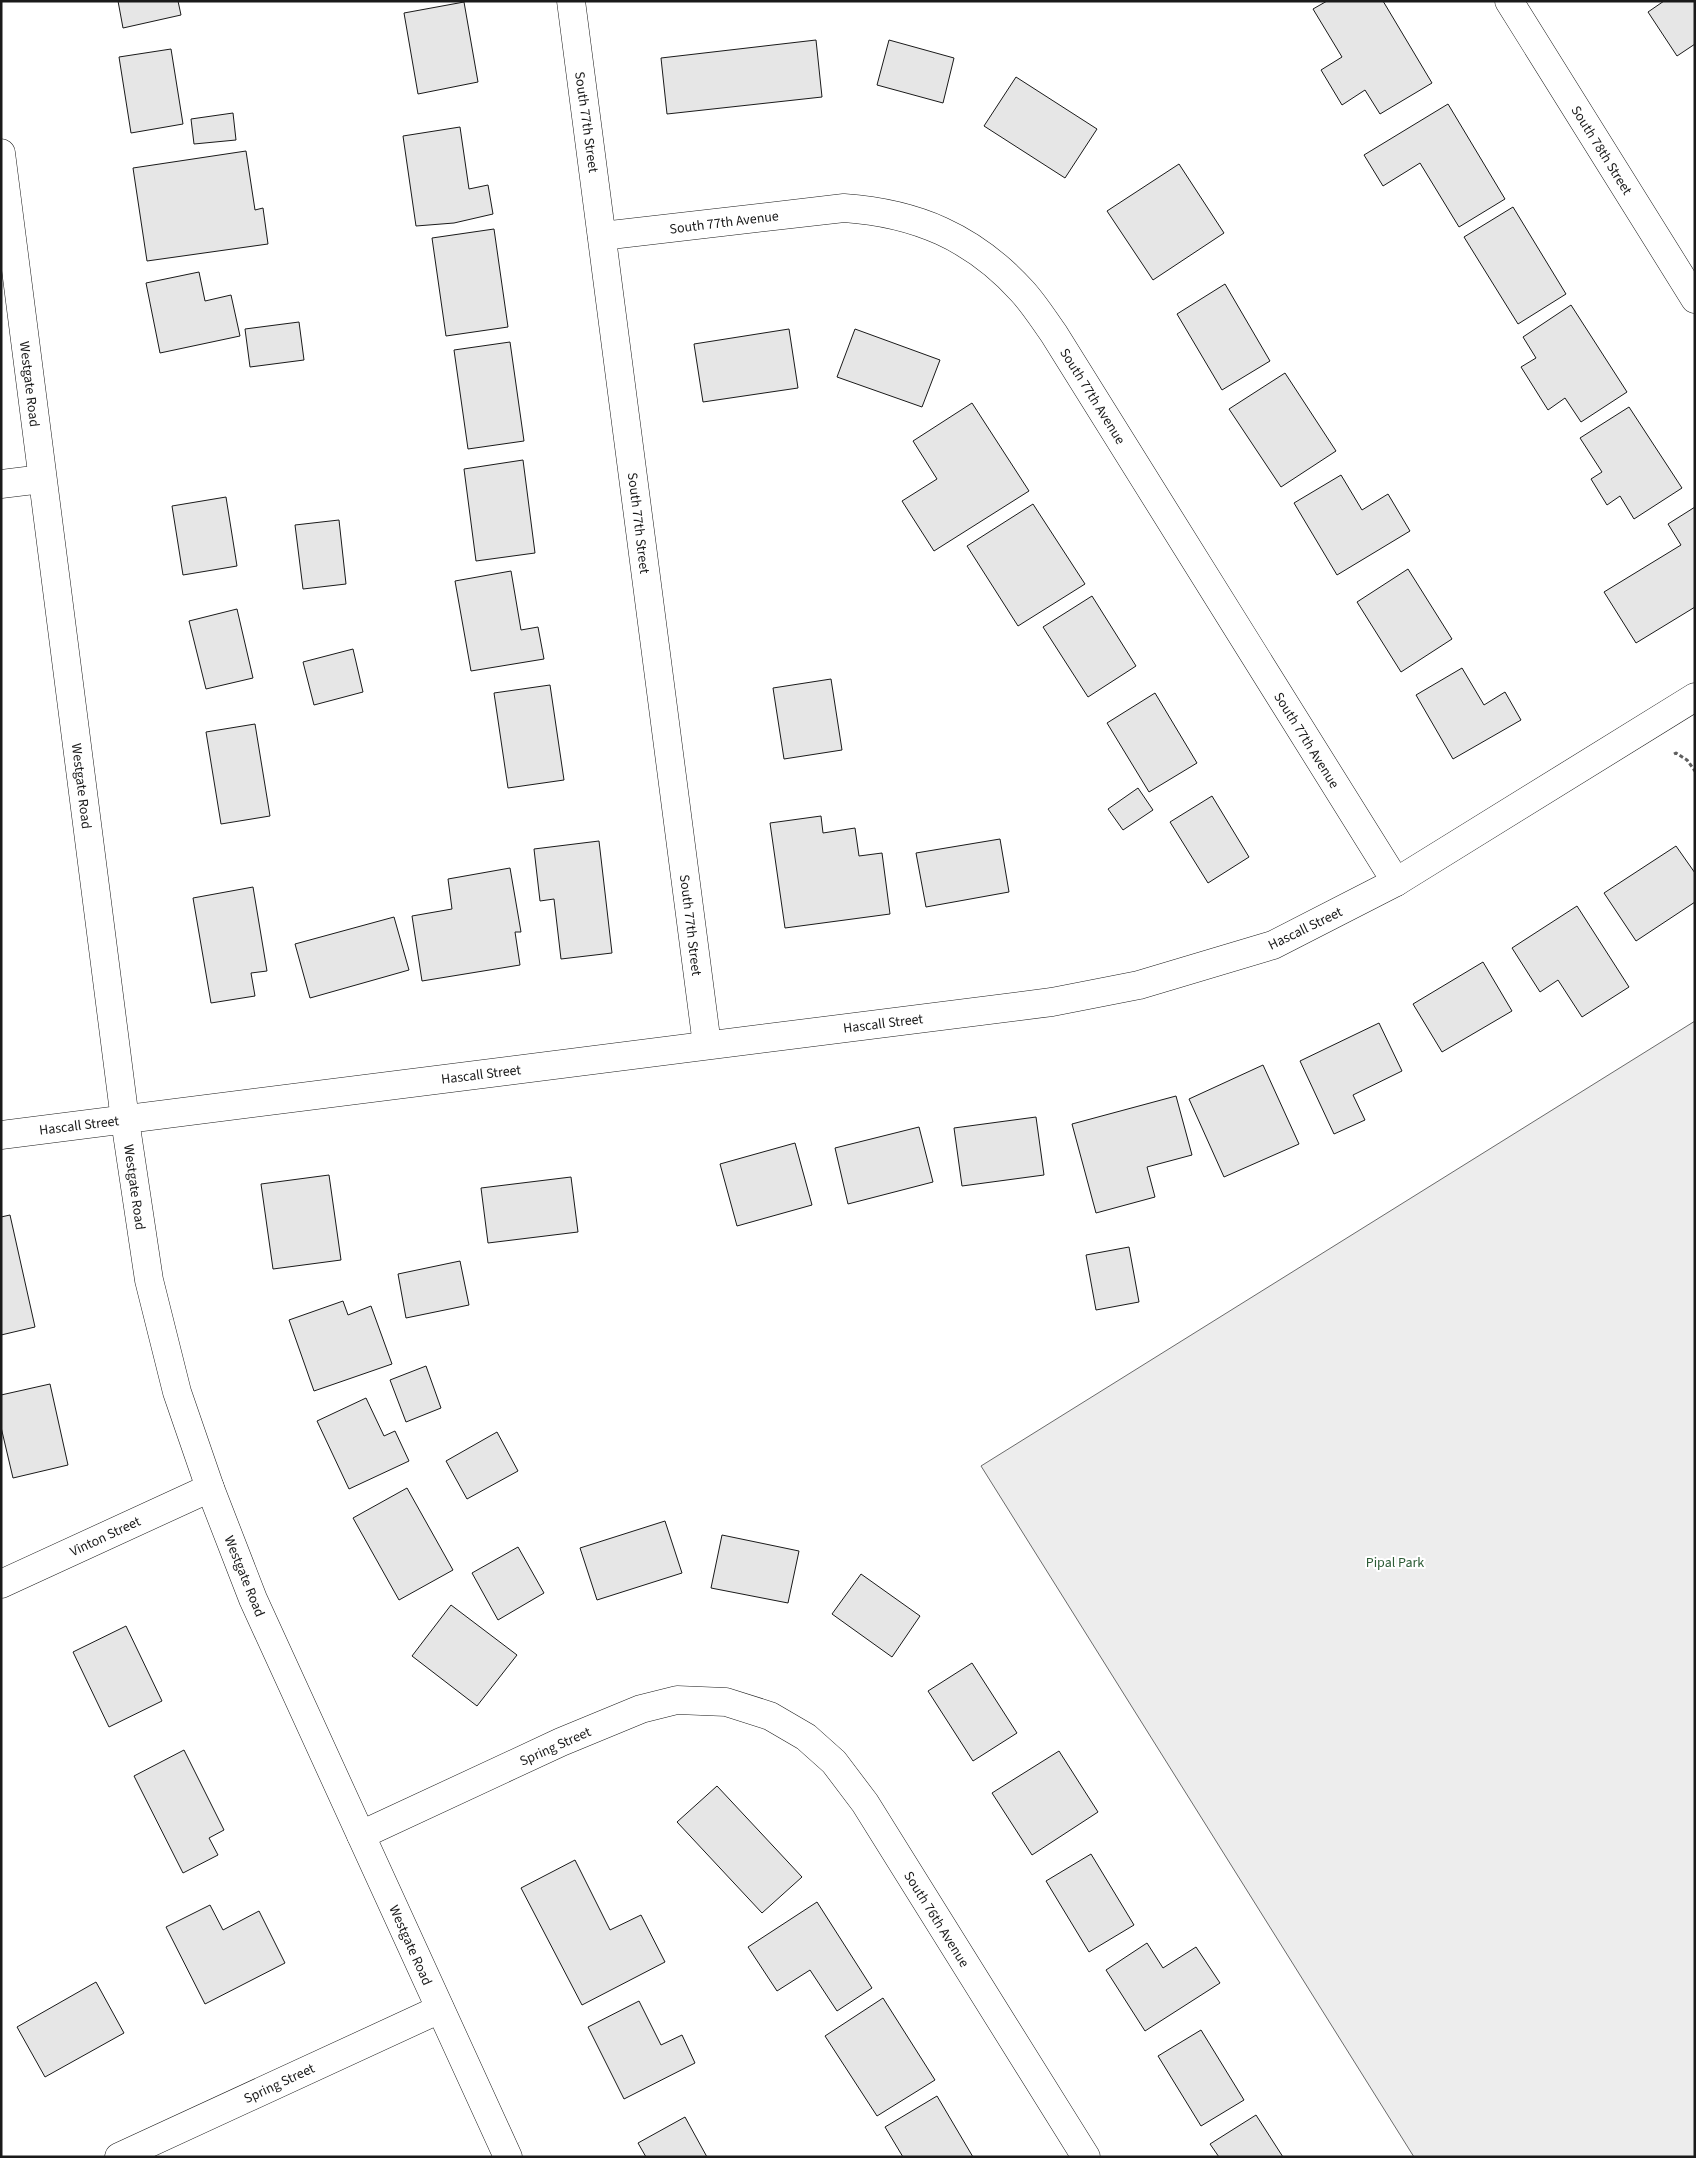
<svg xmlns="http://www.w3.org/2000/svg" width="1696" height="2158" viewBox="0 0 1696 2158" font-family="'Source Sans 3',sans-serif">
<style>
.built{fill:#ededed;stroke:#6a6a6a}
.building{fill:#e6e6e6;stroke:#1a1a1a}
.lines{fill:none;stroke-linecap:round;stroke-linejoin:round}
.minor-casing{stroke:#1a1a1a;stroke-width:29}
.path{stroke:#5f5f5f;stroke-width:3;stroke-dasharray:4 2.5;stroke-linecap:butt}
.minor{stroke:#fff;stroke-width:28}
.labels{text-anchor:middle;stroke-width:4;stroke-linejoin:round;paint-order:stroke}
.street-label{font-size:14px;fill:#1a1a1a;stroke:#fff}
.park-label{font-size:14px;fill:#2b5a34;stroke:#fff}
</style>
<rect width="100%" height="100%" fill="#fff"/>
<polygon class="built" points="1695,1021 1695,2157 1414,2157 981,1466"/>
<g class="building">
<polygon points="118,1 178,1 181,15 123,28"/>
<polygon points="1327,1 1383,1 1432,83 1380,114 1365,90 1342,105 1321,70 1342,57 1313,9"/>
<polygon points="1664,1 1695,1 1695,44 1677,56 1648,12"/>
<polygon points="464,2 478,82 418,94 404,13"/>
<polygon points="816,40 822,97 667,114 661,58"/>
<polygon points="889,40 954,58 943,103 877,85"/>
<polygon points="171,49 183,124 131,133 119,57"/>
<polygon points="1016,77 1097,129 1065,178 984,126"/>
<polygon points="1448,104 1505,199 1459,227 1420,163 1383,186 1364,155"/>
<polygon points="233,113 236,140 194,144 191,119"/>
<polygon points="460,127 469,189 488,185 493,214 454,223 416,226 403,136"/>
<polygon points="246,151 255,210 263,208 268,244 147,261 133,168"/>
<polygon points="1179,164 1224,233 1153,280 1107,211"/>
<polygon points="1513,207 1566,294 1518,324 1464,237"/>
<polygon points="494,229 508,327 446,336 432,238"/>
<polygon points="199,272 205,301 231,295 240,336 160,353 146,283"/>
<polygon points="1225,284 1270,361 1222,390 1177,314"/>
<polygon points="1571,305 1627,392 1581,422 1565,398 1548,410 1521,367 1536,358 1523,337"/>
<polygon points="299,322 304,360 250,367 245,329"/>
<polygon points="789,329 798,388 703,402 694,344"/>
<polygon points="855,329 940,360 922,407 837,377"/>
<polygon points="510,342 524,441 468,449 454,350"/>
<polygon points="1285,373 1336,451 1281,487 1229,409"/>
<polygon points="972,403 1029,491 934,551 902,501 937,479 913,441"/>
<polygon points="1629,407 1682,488 1634,519 1620,496 1607,505 1591,479 1602,472 1580,438"/>
<polygon points="523,460 535,553 476,561 464,469"/>
<polygon points="1341,475 1362,510 1388,494 1410,531 1337,575 1294,503"/>
<polygon points="226,497 237,566 183,575 172,506"/>
<polygon points="1033,504 1085,584 1018,626 967,546"/>
<polygon points="1695,507 1695,607 1636,643 1604,592 1681,545 1668,524"/>
<polygon points="339,520 346,584 303,589 295,525"/>
<polygon points="1408,569 1452,639 1401,672 1357,602"/>
<polygon points="511,571 521,630 538,627 544,659 471,671 455,581"/>
<polygon points="1092,596 1136,666 1088,697 1043,627"/>
<polygon points="237,609 253,678 206,689 189,621"/>
<polygon points="353,649 363,692 314,705 303,662"/>
<polygon points="1462,668 1484,705 1505,692 1521,720 1453,759 1416,695"/>
<polygon points="831,679 842,750 784,759 773,688"/>
<polygon points="550,685 564,780 508,788 494,693"/>
<polygon points="1155,693 1197,763 1149,792 1107,723"/>
<polygon points="255,724 270,816 221,824 206,732"/>
<polygon points="1138,788 1153,810 1123,830 1108,809"/>
<polygon points="1212,796 1249,857 1208,883 1170,822"/>
<polygon points="821,816 823,833 855,828 859,856 882,853 890,914 785,928 770,823"/>
<polygon points="1000,839 1009,892 926,907 916,853"/>
<polygon points="599,841 612,953 561,959 554,899 540,901 534,849"/>
<polygon points="1676,846 1695,873 1695,902 1636,941 1604,893"/>
<polygon points="510,868 521,932 515,932 520,965 422,981 412,916 452,909 448,879"/>
<polygon points="253,887 267,971 251,973 255,996 211,1003 193,898"/>
<polygon points="1577,906 1629,987 1582,1017 1558,980 1540,992 1512,948"/>
<polygon points="394,917 409,970 310,998 295,944"/>
<polygon points="1483,962 1512,1011 1442,1052 1413,1004"/>
<polygon points="1379,1023 1402,1071 1353,1095 1365,1120 1334,1134 1300,1061"/>
<polygon points="1263,1065 1299,1144 1224,1177 1189,1099"/>
<polygon points="1176,1096 1192,1155 1147,1167 1155,1197 1096,1213 1072,1124"/>
<polygon points="1036,1117 1044,1175 962,1186 954,1128"/>
<polygon points="919,1127 933,1182 848,1204 835,1148"/>
<polygon points="795,1143 812,1205 737,1226 720,1164"/>
<polygon points="329,1175 341,1260 273,1269 261,1184"/>
<polygon points="571,1177 578,1232 488,1243 481,1188"/>
<polygon points="10,1215 35,1327 1,1335 1,1217"/>
<polygon points="1129,1247 1139,1302 1096,1310 1086,1255"/>
<polygon points="460,1261 469,1305 406,1318 398,1274"/>
<polygon points="343,1301 348,1315 371,1306 392,1364 314,1391 289,1320"/>
<polygon points="426,1366 441,1408 406,1422 390,1380"/>
<polygon points="50,1384 68,1465 13,1478 1,1427 1,1395"/>
<polygon points="366,1398 384,1436 395,1431 409,1461 349,1489 317,1421"/>
<polygon points="497,1432 518,1471 467,1499 446,1461"/>
<polygon points="407,1488 453,1570 399,1600 353,1518"/>
<polygon points="665,1521 682,1573 597,1600 580,1548"/>
<polygon points="722,1535 799,1551 788,1603 711,1588"/>
<polygon points="518,1547 544,1593 498,1620 472,1573"/>
<polygon points="861,1574 920,1616 892,1657 832,1614"/>
<polygon points="451,1605 517,1655 477,1706 412,1656"/>
<polygon points="126,1626 162,1701 109,1727 73,1652"/>
<polygon points="972,1663 1017,1733 973,1761 928,1691"/>
<polygon points="184,1750 224,1830 209,1838 218,1855 183,1873 134,1776"/>
<polygon points="1059,1751 1098,1812 1032,1855 992,1793"/>
<polygon points="717,1786 802,1877 762,1913 677,1822"/>
<polygon points="1091,1854 1134,1925 1089,1952 1046,1881"/>
<polygon points="575,1860 610,1930 641,1915 665,1962 582,2005 521,1888"/>
<polygon points="817,1902 872,1988 837,2011 810,1970 777,1991 748,1947"/>
<polygon points="210,1905 223,1930 259,1911 285,1963 205,2004 166,1927"/>
<polygon points="1147,1943 1163,1968 1196,1947 1220,1983 1145,2031 1106,1970"/>
<polygon points="96,1982 124,2033 45,2077 17,2027"/>
<polygon points="883,1998 935,2080 877,2116 825,2036"/>
<polygon points="639,2001 661,2045 682,2035 695,2063 624,2099 588,2027"/>
<polygon points="1201,2030 1244,2100 1201,2126 1158,2056"/>
<polygon points="937,2096 973,2157 903,2157 885,2127"/>
<polygon points="1256,2115 1283,2157 1219,2157 1210,2144"/>
<polygon points="685,2117 707,2157 646,2157 638,2143"/>
</g>
<g class="lines">
<g class="minor-casing">
<g id="minor">
<polyline points="571,1 707,1045"/>
<polyline points="1509,1 1695,299"/>
<polyline points="1,153 125,1120 149,1280 177,1392 210,1488 253,1599 508,2157"/>
<path d="M602,236l242,-28c72,5 129,29 178,83 12,13 22,29 32,43l342,548"/>
<polyline points="1,484 42,479"/>
<polyline points="1,1135 1052,1002 1139,985 1273,945 1396,882 1695,697"/>
<polyline points="1,1584 210,1488"/>
<polyline points="361,1835 561,1742 641,1709 677,1700 726,1702 770,1716 806,1737 834,1762 865,1803 1086,2157"/>
<polyline points="119,2157 440,2009"/>
</g>
</g>
<polyline class="path" points="1674,754 1676,753 1687,760 1695,771"/>
<use href="#minor" class="minor"/>
</g>
<g class="labels">
<g class="street-label">
<text transform="translate(587 122) rotate(82)" y="5">South 77th Street</text>
<text transform="translate(1602 150) rotate(58)" y="5">South 78th Street</text>
<text transform="translate(724 222) rotate(-7)" y="5">South 77th Avenue</text>
<text transform="translate(30 384) rotate(83)" y="5">Westgate Road</text>
<text transform="translate(1093 396) rotate(58)" y="5">South 77th Avenue</text>
<text transform="translate(639 523) rotate(83)" y="5">South 77th Street</text>
<text transform="translate(1307 740) rotate(58)" y="5">South 77th Avenue</text>
<text transform="translate(82 786) rotate(83)" y="5">Westgate Road</text>
<text transform="translate(691 925) rotate(83)" y="5">South 77th Street</text>
<text transform="translate(1305 928) rotate(-26)" y="5">Hascall Street</text>
<text transform="translate(883 1023) rotate(-7)" y="5">Hascall Street</text>
<text transform="translate(481 1074) rotate(-7)" y="5">Hascall Street</text>
<text transform="translate(79 1125) rotate(-7)" y="5">Hascall Street</text>
<text transform="translate(135 1187) rotate(82)" y="5">Westgate Road</text>
<text transform="translate(105 1536) rotate(-25)" y="5">Vinton Street</text>
<text transform="translate(245 1576) rotate(68)" y="5">Westgate Road</text>
<text transform="translate(555 1746) rotate(-24)" y="5">Spring Street</text>
<text transform="translate(937 1919) rotate(58)" y="5">South 76th Avenue</text>
<text transform="translate(411 1945) rotate(66)" y="5">Westgate Road</text>
<text transform="translate(279 2083) rotate(-25)" y="5">Spring Street</text>
</g>
<g class="park-label">
<text x="1395" y="1567">Pipal Park</text>
</g>
</g>
<rect width="1696" height="2158" fill="none" stroke="#1a1a1a" stroke-width="5"/>
</svg>
